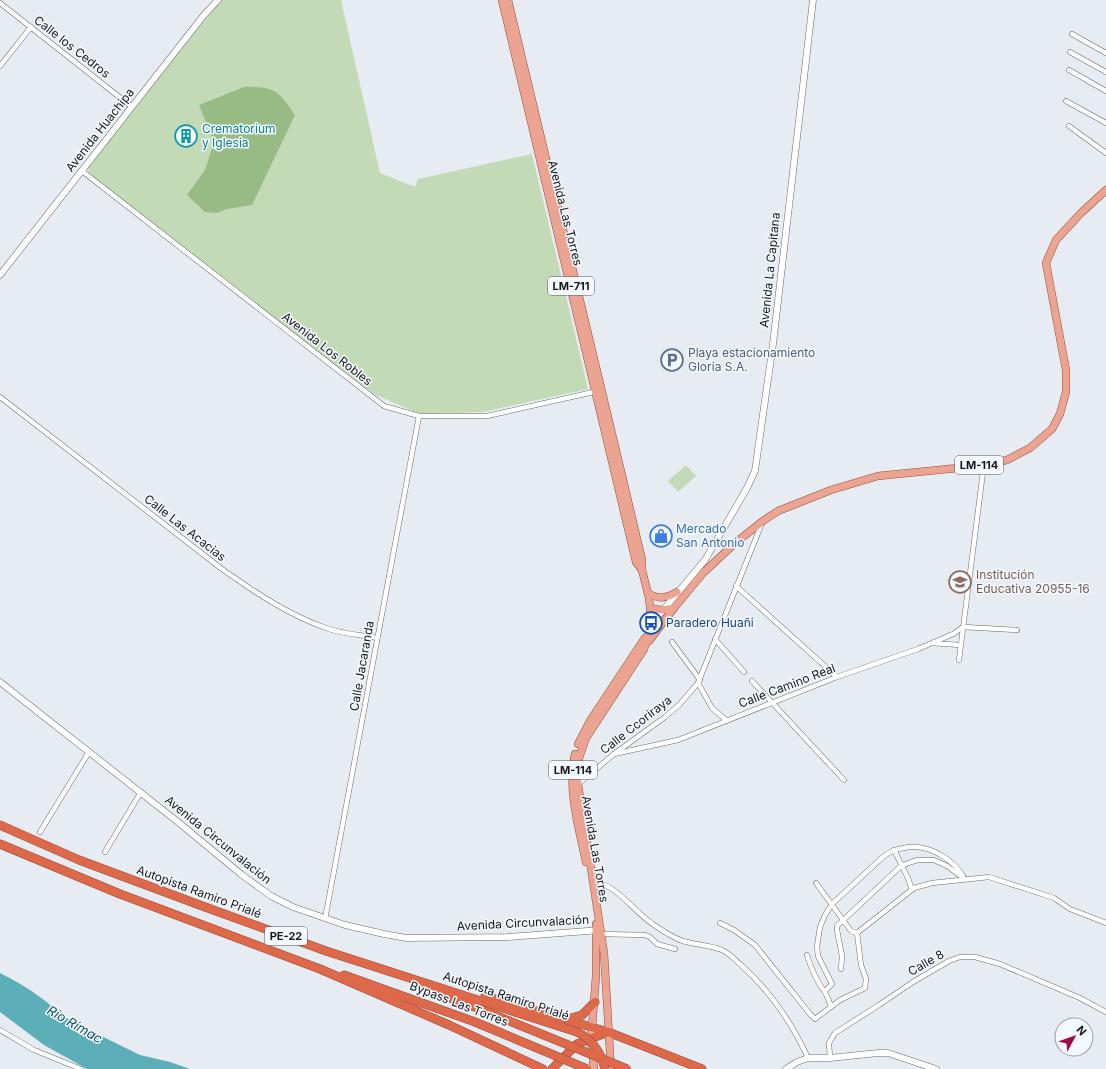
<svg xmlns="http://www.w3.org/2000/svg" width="1106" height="1069" viewBox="0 0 1106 1069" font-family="Inter,sans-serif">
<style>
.green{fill:#c2dab5}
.forest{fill:#98ba85}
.water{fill:#5cafb9}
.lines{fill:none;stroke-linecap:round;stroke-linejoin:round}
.street-casing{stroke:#676c70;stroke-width:5.5}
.secondary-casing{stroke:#676c70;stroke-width:7}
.primary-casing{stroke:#974c39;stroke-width:8}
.highway-casing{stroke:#974c39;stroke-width:9}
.street{stroke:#fff;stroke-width:4.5}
.secondary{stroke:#fff;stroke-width:6}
.primary{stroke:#eba492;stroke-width:7}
.highway{stroke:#dd684a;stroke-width:8}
.highway-bridge-casing{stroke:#974c39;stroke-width:9;stroke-linecap:butt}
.highway-bridge{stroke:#dd684a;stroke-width:8}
.labels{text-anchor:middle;stroke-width:3;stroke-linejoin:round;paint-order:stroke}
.shield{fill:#f3f9fe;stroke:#585b5e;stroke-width:1}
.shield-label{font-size:11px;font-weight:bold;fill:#151719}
.street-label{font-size:12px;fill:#151719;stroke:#f3f9fe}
.culture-label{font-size:12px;fill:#0d838f;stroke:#f3f9fe;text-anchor:start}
.service-label{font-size:12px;fill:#4e5e75;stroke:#f3f9fe;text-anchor:start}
.shop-label{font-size:12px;fill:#366cbe;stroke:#f3f9fe;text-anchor:start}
.education-label{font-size:12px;fill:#785e54;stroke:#f3f9fe;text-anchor:start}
.transit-label{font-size:12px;fill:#164399;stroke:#f3f9fe;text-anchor:start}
.water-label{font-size:13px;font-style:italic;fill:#09555d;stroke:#f3f9fe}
</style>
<rect width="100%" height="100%" fill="#e6ecf1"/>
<g class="green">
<polygon points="221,0 341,0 380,173 415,187 418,179 532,154 588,389 483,412 420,414 374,394 89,175 88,167"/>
<polygon points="686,465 696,476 678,492 668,481"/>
</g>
<path class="forest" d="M244,87c29,-1 35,3 51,28l-43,90 -25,4 -10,4 -12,-1 -18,-17 18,-25 9,-28 -15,-37z"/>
<path class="water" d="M0,973c14,7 28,15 40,24 12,9 22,19 35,26l65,32 30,7 20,7h-103l-43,-24 -44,-33z"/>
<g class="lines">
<g class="street-casing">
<g id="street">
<polyline points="0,3 132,107"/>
<polyline points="1072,34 1106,53"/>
<polyline points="1070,52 1106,72"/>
<polyline points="0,66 31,27"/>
<polyline points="1069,70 1106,91"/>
<polyline points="1066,101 1106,123"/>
<polyline points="1069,126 1106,153"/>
<polyline points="82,171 384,406 419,416 487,416 598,391"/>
<path d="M0,397l222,172c34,24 68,47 107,60 15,5 33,6 48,9"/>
<polyline points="736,586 837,677"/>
<polyline points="715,639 744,672"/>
<polyline points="672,642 700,680"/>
<polyline points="932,643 960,645"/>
<polyline points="959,660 984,464"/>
<polyline points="752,681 844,780"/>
<polyline points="698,683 712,708 726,720"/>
<polyline points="614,754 678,740 837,677 918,649 953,634 963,627 1017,630"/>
<polyline points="578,784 614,754 665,717 679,705 698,683 762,523"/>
<polyline points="40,832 89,752"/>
<polyline points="105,852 141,792"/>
<path d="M594,880c27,9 38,30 60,45 9,6 19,13 29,16 13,4 27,4 39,9 7,3 13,10 19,15 28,25 51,58 67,93"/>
<polyline points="816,883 851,931 857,933"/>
<path d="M912,890l-4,-12 -14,-28c7,-1 15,-4 22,-3 18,1 38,14 47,29"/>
<polyline points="325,919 419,416"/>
<polyline points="720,923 734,930 755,945 810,1014 815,1019 840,1000 865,988 866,979 861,965 857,933 914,888 932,883 989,877 1054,898 1070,909 1106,923"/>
<polyline points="601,934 645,935 650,937 657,944 675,949"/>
<path d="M807,955c4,13 9,25 17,36 3,4 5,10 7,15"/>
<polyline points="841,969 842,956 837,930 837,926 901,866 911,862 918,860 934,860 947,866 965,879"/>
<polyline points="825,991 832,984 818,956 817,946 820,927 825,915 832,904 884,856 894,850"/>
<polyline points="0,1030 34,1050 81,1069"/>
<polyline points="830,1058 829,1043 835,1033 879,1005 913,982 949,961 960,957 975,957 1000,964 1080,998 1106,1012"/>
</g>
</g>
<g class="secondary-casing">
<g id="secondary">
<polyline points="0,275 204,15 218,0"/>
<polyline points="650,629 659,615 705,560 747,488 755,471 773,344 813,0"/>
<polyline points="0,682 178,822 242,875 271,896 293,907 345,925 384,934 406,938 508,937 601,930"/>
<polyline points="786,1069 797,1062 808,1058 830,1058 878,1053 888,1053 936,1069"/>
</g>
</g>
<g class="primary-casing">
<g id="primary">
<polyline points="502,0 636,562 642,570 649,598 651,617 649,635 644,649 586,738 579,758 577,770 578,784 604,953 611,1069"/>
<polyline points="508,0 624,484 642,560 642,570"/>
<path d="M648,593c11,7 19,5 29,-1"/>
<polyline points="651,609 663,610 674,608"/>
<polyline points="649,641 674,608 703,573 734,544 763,521 778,511 831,490 878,476 978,466 1007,460 1030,448 1052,429 1060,414 1066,392 1066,370 1046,263 1056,240 1081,213 1106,190"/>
<polyline points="578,744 590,721 645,638"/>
<path d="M575,754c-8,33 4,75 11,108"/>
<polyline points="594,1069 591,1040 596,976 596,924"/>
</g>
</g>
<g class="highway-casing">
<g id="highway">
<polyline points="0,825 79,860 205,907 326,951 577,1032"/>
<polyline points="0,844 120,894 320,969 449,1025 543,1069"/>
<polyline points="344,975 475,1022"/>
<polyline points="423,988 480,1009"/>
<polyline points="485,996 608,1032 702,1069"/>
<polyline points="568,1019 582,1015 595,1002"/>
<polyline points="552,1069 577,1044 608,1032"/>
</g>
</g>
<use href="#street" class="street"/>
<use href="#secondary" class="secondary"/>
<use href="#primary" class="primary"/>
<use href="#highway" class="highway"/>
<g class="highway-bridge-casing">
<g id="highway-bridge">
<polyline points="480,1009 627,1069"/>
<polyline points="475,1022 587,1069"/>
<path d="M577,1032c15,7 24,21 28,37"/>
</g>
</g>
<use href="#highway-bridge" class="highway-bridge"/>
</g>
<defs>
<g id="building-ring" transform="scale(1.15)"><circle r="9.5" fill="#f3f9fe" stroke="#0f9aa8" stroke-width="1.5"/><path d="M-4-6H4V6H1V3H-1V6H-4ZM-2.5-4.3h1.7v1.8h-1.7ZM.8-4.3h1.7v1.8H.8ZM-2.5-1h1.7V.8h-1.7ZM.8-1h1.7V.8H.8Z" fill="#0f9aa8"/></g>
<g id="parking-ring" transform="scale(1.15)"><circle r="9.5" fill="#f3f9fe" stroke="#5c6f8a" stroke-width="1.5"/><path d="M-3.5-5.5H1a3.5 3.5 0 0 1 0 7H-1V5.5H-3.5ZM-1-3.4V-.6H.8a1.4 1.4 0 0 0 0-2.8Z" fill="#5c6f8a"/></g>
<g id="shop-ring" transform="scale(1.15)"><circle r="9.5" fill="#f3f9fe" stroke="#3f7fe0" stroke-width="1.5"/><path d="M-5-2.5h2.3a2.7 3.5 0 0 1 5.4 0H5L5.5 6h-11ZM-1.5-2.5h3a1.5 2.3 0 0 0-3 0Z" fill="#3f7fe0"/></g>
<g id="school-ring" transform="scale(1.15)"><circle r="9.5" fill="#f3f9fe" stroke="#8d6e63" stroke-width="1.5"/><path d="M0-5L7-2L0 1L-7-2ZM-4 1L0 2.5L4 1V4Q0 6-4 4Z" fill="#8d6e63"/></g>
<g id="bus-ring" transform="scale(1.15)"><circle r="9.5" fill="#f3f9fe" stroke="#1a4fb4" stroke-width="1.5"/><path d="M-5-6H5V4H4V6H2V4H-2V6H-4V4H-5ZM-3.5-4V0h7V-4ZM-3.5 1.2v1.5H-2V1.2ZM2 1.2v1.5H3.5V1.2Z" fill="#1a4fb4"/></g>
</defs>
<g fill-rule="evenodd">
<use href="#building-ring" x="186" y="136"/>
<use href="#parking-ring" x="672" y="360"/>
<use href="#shop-ring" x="661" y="536"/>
<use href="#school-ring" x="960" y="582"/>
<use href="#bus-ring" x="651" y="623"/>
</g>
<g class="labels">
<g class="shield">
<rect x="548" y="277" width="46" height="18" rx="3"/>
<rect x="955" y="456" width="48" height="18" rx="3"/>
<rect x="549" y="761" width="48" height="18" rx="3"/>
<rect x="265" y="927" width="42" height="18" rx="3"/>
</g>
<g class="shield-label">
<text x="571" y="290">LM-711</text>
<text x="979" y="469">LM-114</text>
<text x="573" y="774">LM-114</text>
<text x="286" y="940">PE-22</text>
</g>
<g class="street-label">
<text transform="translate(72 47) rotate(38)" y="4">Calle los Cedros</text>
<text transform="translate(100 130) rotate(-52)" y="4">Avenida Huachipa</text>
<text transform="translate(565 213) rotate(76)" y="4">Avenida Las Torres</text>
<text transform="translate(770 270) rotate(-84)" y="4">Avenida La Capitana</text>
<text transform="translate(327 349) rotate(38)" y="4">Avenida Los Robles</text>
<text transform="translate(185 528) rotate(38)" y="4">Calle Las Acacias</text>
<text transform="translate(362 666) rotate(-80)" y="4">Calle Jacaranda</text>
<text transform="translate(787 686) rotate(-21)" y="4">Calle Camino Real</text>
<text transform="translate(636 725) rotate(-38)" y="4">Calle Ccoriraya</text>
<text transform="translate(218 840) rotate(39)" y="4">Avenida Circunvalación</text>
<text transform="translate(595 849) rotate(80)" y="4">Avenida Las Torres</text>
<text transform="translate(199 892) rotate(20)" y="4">Autopista Ramiro Prialé</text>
<text transform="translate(523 923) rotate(-3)" y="4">Avenida Circunvalación</text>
<text transform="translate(926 963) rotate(-30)" y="4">Calle 8</text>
<text transform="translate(506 996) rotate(18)" y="4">Autopista Ramiro Prialé</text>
<text transform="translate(459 1004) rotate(21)" y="4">Bypass Las Torres</text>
</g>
<g class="culture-label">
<text x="202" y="133">Crematorium<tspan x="202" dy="14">y Iglesia</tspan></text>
</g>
<g class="service-label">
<text x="688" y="357">Playa estacionamiento<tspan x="688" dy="14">Gloria S.A.</tspan></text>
</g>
<g class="shop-label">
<text x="676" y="533">Mercado<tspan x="676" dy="14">San Antonio</tspan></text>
</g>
<g class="education-label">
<text x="976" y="579">Institución<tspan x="976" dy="14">Educativa 20955-16</tspan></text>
</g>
<g class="transit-label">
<text x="666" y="627">Paradero Huañi</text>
</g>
<g class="water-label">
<text transform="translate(75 1024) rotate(30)" y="5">Río Rímac</text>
</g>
</g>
<g transform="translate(1074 1037) rotate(49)"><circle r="19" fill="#f3f9fe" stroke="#9a9fa2"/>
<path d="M0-3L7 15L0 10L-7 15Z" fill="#a30a48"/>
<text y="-6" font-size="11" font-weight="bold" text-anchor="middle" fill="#151719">N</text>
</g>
</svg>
